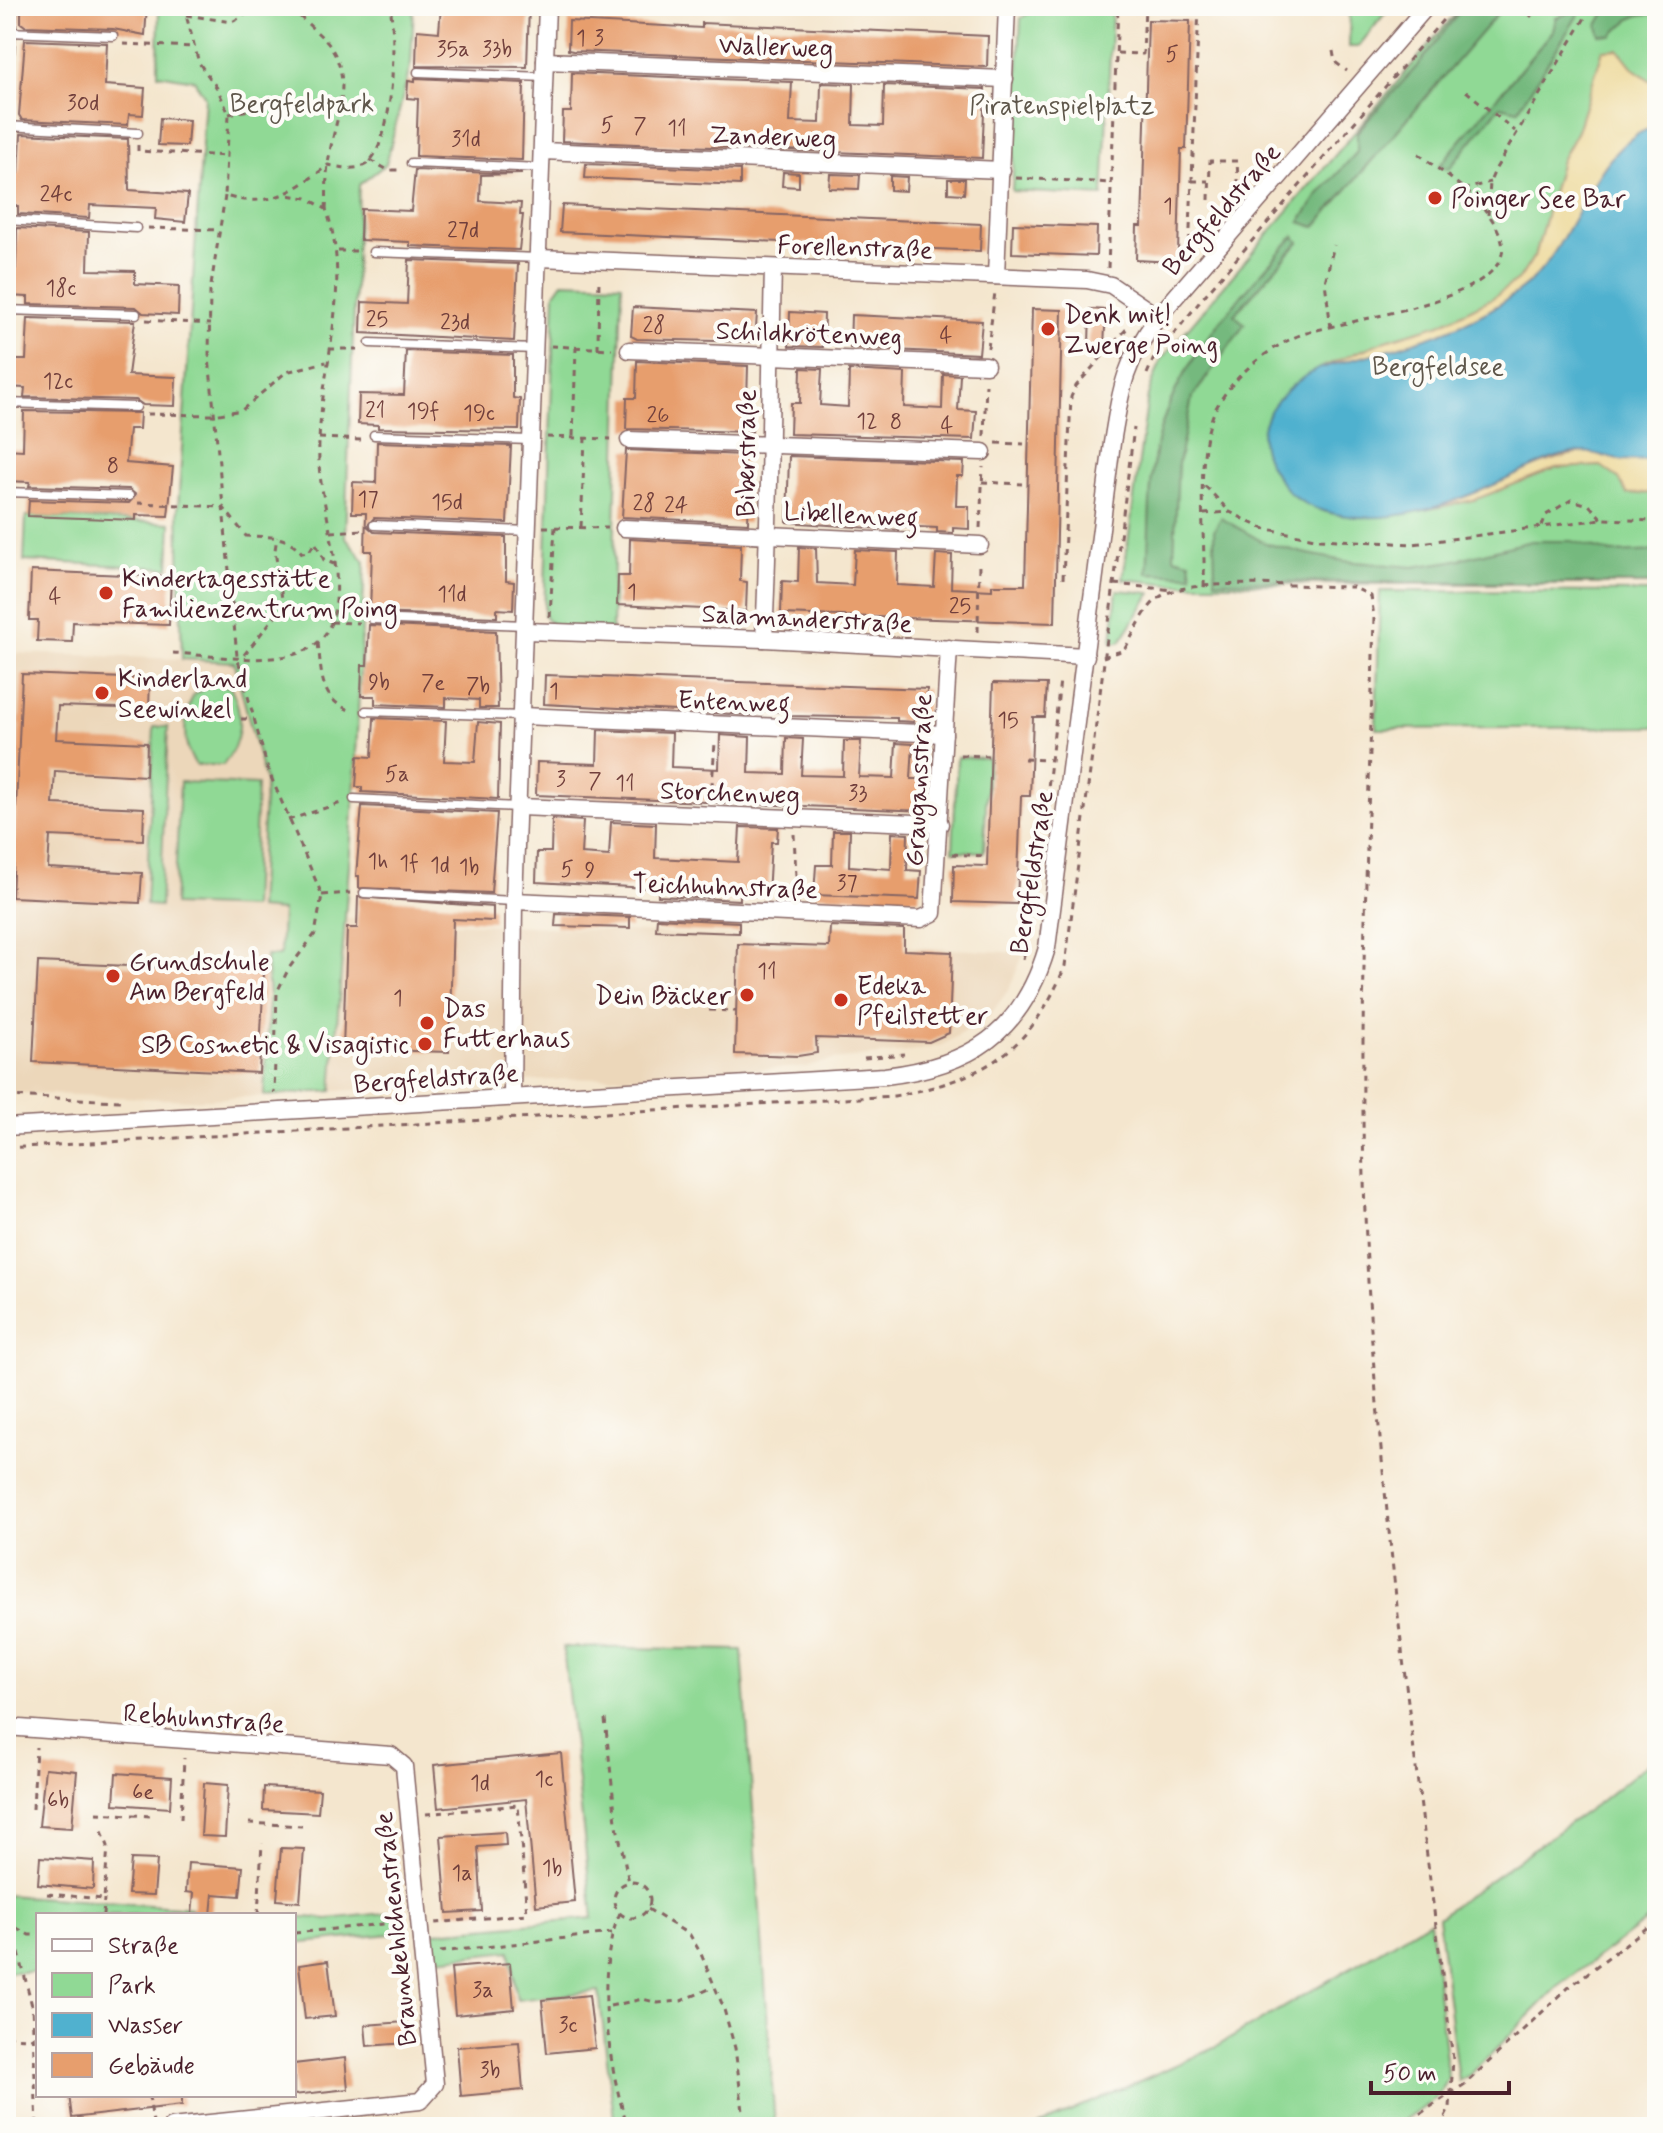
<svg xmlns="http://www.w3.org/2000/svg" width="1663" height="2133" viewBox="0 0 1663 2133" font-family="Mynerve,sans-serif">
<style>
.built{fill:#ecd7ba}
.green{fill:#90d995;stroke:#6d7c60;stroke-width:2}
.forest{fill:#74b97e;stroke:#5f6c54;stroke-width:2}
.sand{fill:#eeda9e;stroke:#9c7c64;stroke-width:2}
.water{fill:#50b1cf;stroke:#4d687d;stroke-width:2}
.building{fill:#e79e6d}
.lines{fill:none;stroke-linecap:round;stroke-linejoin:round}
.service-casing{stroke:#866564;stroke-width:11}
.minor-casing{stroke:#866564;stroke-width:19}
.path{stroke:#866564;stroke-width:3;stroke-dasharray:6 6;stroke-linecap:butt}
.service{stroke:#fff;stroke-width:8}
.minor{stroke:#fff;stroke-width:16}
.poi-dot{fill:#c8321e;stroke:#fdfcf7;stroke-width:3}
.labels{text-anchor:middle;stroke-width:8;stroke-linejoin:round;paint-order:stroke}
.number-label{font-size:22px;fill:#713f3c}
.street-label{font-size:26px;fill:#4a1f2b;stroke:#fdfcf7}
.park-label{font-size:26px;fill:#5f574b;stroke:#fdfcf7}
.poi-label{font-size:26px;fill:#4a1f2b;stroke:#fdfcf7;text-anchor:start}
</style>
<rect width="100%" height="100%" fill="#fdfcf7"/>
<filter id="ink" filterUnits="userSpaceOnUse"><feTurbulence type="fractalNoise" baseFrequency=".0125" numOctaves="2"/><feDisplacementMap in="SourceGraphic" scale="16" xChannelSelector="R" yChannelSelector="G"/><feConvolveMatrix kernelMatrix="1 2 1 2 8 2 1 2 1" color-interpolation-filters="sRGB"/></filter>
<filter id="wash" filterUnits="userSpaceOnUse"><feTurbulence type="fractalNoise" baseFrequency=".006" numOctaves="4" result="noise"/><feDisplacementMap in="SourceGraphic" scale="32" xChannelSelector="R" yChannelSelector="G"/><feGaussianBlur stdDeviation="1.8" result="paint"/><feColorMatrix in="noise" values="0 0 0 0 0 0 0 0 0 0 0 0 0 0 0 0 0 1.4 0 .05"/><feComposite in="paint" operator="in"/></filter>
<g filter="url(#wash)">
<rect width="100%" height="100%" fill="#f4e6ce"/>
<g class="built">
<polygon points="16,653 234,661 265,782 258,909 282,910 280,956 266,956 269,996 264,1096 191,1100 6,1092 6,936"/>
<polygon points="346,918 528,926 1024,953 1009,989 990,1015 943,1045 915,1051 833,1060 805,1067 332,1091"/>
</g>
<g class="green">
<polygon points="159,6 414,6 411,63 386,164 359,185 345,536 365,562 354,799 332,1091 264,1096 269,996 266,956 280,956 282,911 258,909 265,782 234,662 182,659 178,508 205,97 194,80 158,74"/>
<polygon points="1350,6 1391,6 1358,47 1349,47"/>
<polygon points="1462,6 1657,6 1657,584 1171,584 1123,579 1148,395 1161,360"/>
<polygon points="1036,9 1112,13 1103,196 1012,191 1021,18"/>
<polygon points="563,282 622,284 612,630 553,627 544,615 555,293"/>
<polygon points="26,516 171,523 169,568 24,561"/>
<polygon points="1117,590 1151,593 1120,642 1112,642"/>
<polygon points="1380,591 1657,592 1657,727 1376,729"/>
<path d="M217,682l14,6c13,26 11,54 -8,77h-27c-16,-21 -12,-46 -3,-70z"/>
<polygon points="154,727 168,727 160,906 146,905"/>
<polygon points="957,757 988,758 984,852 953,851"/>
<polygon points="180,782 257,785 252,908 174,905"/>
<polygon points="563,1647 742,1650 775,2127 615,2127 599,1991 517,2000 510,1951 428,1960 425,1933 593,1918"/>
<polygon points="1657,1756 1657,1913 1558,1987 1470,2075 1458,2081 1438,1917 1602,1800"/>
<polygon points="6,1895 191,1908 191,1915 38,1915 38,1972 6,1972"/>
<polygon points="404,1911 409,1932 294,1944 294,1916 328,1919"/>
<path d="M1430,1921l18,156c-7,24 -35,37 -55,50h-357l178,-79z"/>
</g>
<g class="forest">
<polygon points="1464,6 1496,6 1498,13 1315,227 1300,222 1319,194 1357,152 1357,132 1418,65"/>
<path d="M1609,6h48v9c-20,-5 -32,7 -45,21l-12,-1 -2,-10z"/>
<polygon points="1583,7 1518,110 1500,106 1449,169 1439,166 1553,31 1556,18"/>
<path d="M1294,236l5,6 -65,73 11,9 -53,74 -14,66 -4,93 16,4 2,14 -45,-2c3,-42 1,-95 11,-135 19,-78 85,-144 136,-202z"/>
<polygon points="1221,518 1265,543 1303,553 1344,561 1413,567 1452,561 1531,541 1572,541 1612,553 1657,551 1657,584 1215,581 1214,530"/>
</g>
<g class="sand">
<path d="M1618,49l16,20 23,16v41c-62,15 -81,113 -125,154 -58,53 -141,68 -214,89l68,-29 54,-16 51,-25 29,-21 16,-25 25,-93 16,-29 26,-81z"/>
<path d="M1594,450l25,10h38v33l-30,1 -8,-15 -18,-13 -45,2 -82,32 -54,11c59,-17 113,-52 174,-61z"/>
</g>
<path class="water" d="M1657,126v334c-12,0 -25,1 -37,0 -22,-4 -28,-11 -53,-6 -20,4 -42,17 -62,26 -53,24 -111,46 -170,34 -19,-4 -40,-12 -52,-29 -14,-18 -26,-38 -19,-61 8,-24 32,-44 54,-55 73,-21 156,-36 214,-89 44,-41 63,-139 125,-154z"/>
<g id="blocks">
<g class="building">
<polygon points="21,6 147,6 145,35 113,29 25,26 21,23"/>
<polygon points="441,6 529,6 527,67 416,66 417,30 439,32"/>
<polygon points="1148,20 1190,21 1186,149 1181,149 1178,253 1174,262 1136,260 1137,226 1142,226"/>
<polygon points="569,21 702,28 702,23 988,36 987,67 573,51 568,50"/>
<polygon points="25,40 107,43 105,85 145,88 143,115 129,114 128,125 22,120 19,115"/>
<polygon points="572,73 792,82 790,122 820,123 821,83 854,84 853,125 883,126 884,85 985,89 982,158 562,141 563,112 571,112"/>
<polygon points="415,78 524,83 522,160 416,156 418,99 407,98 408,81 415,82"/>
<polygon points="160,118 189,120 187,146 158,145"/>
<polygon points="21,134 128,139 129,190 188,194 185,222 155,219 156,208 90,205 89,218 18,214 18,206 12,206 14,173 19,173"/>
<polygon points="586,164 740,170 740,185 585,178"/>
<polygon points="415,170 522,174 481,175 480,201 521,203 520,215 523,215 519,250 410,246 410,242 360,240 361,209 411,211"/>
<polygon points="783,172 799,173 799,187 782,186"/>
<polygon points="830,174 860,175 859,189 829,188"/>
<polygon points="890,176 907,177 906,191 890,190"/>
<polygon points="948,179 965,179 964,194 948,193"/>
<polygon points="562,205 981,224 980,251 560,232"/>
<polygon points="1013,224 1097,227 1096,256 1012,253"/>
<polygon points="17,228 89,232 88,270 135,271 135,284 179,286 178,315 143,313 136,307 28,304 28,297 7,296 9,267 16,268"/>
<polygon points="409,260 518,264 514,341 361,333 362,302 407,304"/>
<polygon points="633,307 757,313 755,342 637,339 631,336"/>
<polygon points="1032,309 1062,310 1055,623 781,614 782,581 798,582 799,547 816,548 817,583 853,585 855,550 898,552 897,585 934,587 936,554 952,555 951,588 992,590 992,585 1025,585"/>
<polygon points="1090,309 1106,310 1104,345 1089,345"/>
<polygon points="790,312 824,314 823,347 789,346"/>
<polygon points="851,315 982,321 979,354 850,348"/>
<polygon points="28,318 135,321 128,375 176,377 175,406 143,405 136,400 24,397 25,388 7,387 8,360 26,360"/>
<polygon points="406,351 513,355 513,398 520,399 519,430 378,428 378,425 358,424 359,394 404,395"/>
<polygon points="637,361 748,366 747,402 754,403 752,432 626,429 627,398 636,398"/>
<polygon points="801,368 822,369 820,405 848,407 849,370 905,373 904,407 942,409 943,374 960,375 958,410 976,411 974,439 790,434 791,403 800,403"/>
<polygon points="24,411 140,413 139,429 129,429 126,463 173,467 168,516 136,515 136,520 28,516 29,500 129,503 136,495 129,489 29,486 30,482 6,481 6,449 23,450"/>
<polygon points="377,442 511,446 507,523 374,518 367,526 374,532 506,537 506,581 514,582 513,610 497,609 497,617 370,613 372,551 365,551 366,513 352,513 353,482 376,483"/>
<polygon points="626,450 744,455 743,493 749,494 748,523 622,517"/>
<polygon points="789,456 964,462 963,476 957,476 956,506 969,506 969,529 953,528 953,533 937,532 937,528 899,526 899,530 787,522"/>
<polygon points="630,539 741,545 740,581 747,582 746,611 617,605 618,576 629,576"/>
<polygon points="31,571 171,577 169,625 73,622 72,642 37,641 38,620 29,620"/>
<polygon points="369,625 496,631 498,708 479,708 479,700 446,698 446,707 375,704 375,696 361,696 362,665 367,665"/>
<polygon points="22,674 150,679 149,709 58,706 56,739 147,743 146,776 55,771 53,804 144,808 143,840 50,836 48,868 142,873 140,903 12,897"/>
<polygon points="545,675 927,689 926,718 914,718 914,722 897,721 897,718 787,716 788,712 753,710 751,715 544,704"/>
<polygon points="993,683 1047,684 1045,717 1033,717 1030,796 1021,796 1017,904 953,902 954,865 987,866"/>
<polygon points="374,718 446,721 444,761 475,762 478,722 500,724 498,799 362,792 362,787 356,787 358,756 372,757"/>
<polygon points="598,730 672,733 671,767 719,769 720,735 750,737 749,773 785,774 786,738 803,739 801,775 843,776 844,741 861,741 859,777 894,778 896,743 913,744 911,779 927,779 925,811 536,795 537,762 597,764"/>
<polygon points="362,806 497,813 491,893 359,888 359,876 356,876"/>
<polygon points="552,819 583,821 581,854 609,856 611,822 656,824 655,858 738,862 740,827 778,828 777,842 771,842 768,896 740,895 740,900 658,896 658,891 649,888 536,882 537,852 551,852"/>
<polygon points="833,831 850,831 849,866 891,869 892,833 908,834 907,870 921,871 919,899 814,895 816,865 832,865"/>
<polygon points="358,897 493,907 493,921 453,919 449,1052 343,1049 347,928 357,928"/>
<polygon points="556,914 630,917 630,928 555,926"/>
<polygon points="657,918 739,922 739,933 656,930"/>
<polygon points="830,926 904,929 904,950 952,952 949,1033 929,1042 816,1038 817,1053 798,1056 735,1054 738,944 829,947"/>
<polygon points="38,962 264,972 259,1073 33,1062"/>
<polygon points="561,1753 575,1902 536,1906 526,1799 438,1808 434,1765"/>
<polygon points="45,1768 77,1771 72,1828 39,1826"/>
<polygon points="116,1773 172,1777 170,1808 114,1804"/>
<polygon points="204,1783 228,1785 225,1837 201,1836"/>
<polygon points="264,1787 320,1790 318,1813 263,1810"/>
<polygon points="505,1832 506,1845 478,1847 482,1911 447,1913 441,1836"/>
<polygon points="281,1848 304,1849 300,1902 277,1900"/>
<polygon points="40,1857 94,1861 93,1889 38,1884"/>
<polygon points="131,1859 157,1860 154,1895 128,1894"/>
<polygon points="188,1863 243,1867 240,1896 213,1894 211,1915 192,1915 194,1893 186,1892"/>
<polygon points="328,1961 335,2016 305,2019 299,1965"/>
<polygon points="510,1963 514,2009 455,2015 451,1968"/>
<polygon points="589,1995 595,2048 547,2053 542,2000"/>
<polygon points="405,2022 407,2043 367,2046 365,2025"/>
<polygon points="519,2042 523,2090 461,2096 457,2047"/>
<polygon points="345,2058 348,2089 294,2095 294,2064"/>
<polygon points="69,2095 182,2095 182,2105 72,2118"/>
</g>
</g>
</g>
<g filter="url(#ink)">
<use href="#blocks" fill-opacity="0" stroke="#866564" stroke-width="2"/>
<g class="lines">
<g class="service-casing">
<g id="service">
<polyline points="8,32 113,36"/>
<polyline points="418,72 545,77"/>
<polyline points="6,126 138,133"/>
<polyline points="411,163 542,168"/>
<polyline points="6,220 136,228"/>
<polyline points="373,252 539,258"/>
<polyline points="6,310 136,314"/>
<polyline points="370,343 536,349"/>
<polyline points="6,403 136,407"/>
<polyline points="374,435 531,440"/>
<polyline points="6,492 129,496"/>
<polyline points="374,525 528,531"/>
<polyline points="372,619 525,625"/>
<polyline points="366,711 522,716"/>
<polyline points="354,799 517,807"/>
<polyline points="364,893 514,901"/>
</g>
</g>
<g class="minor-casing">
<g id="minor">
<polyline points="1282,6 1335,6"/>
<polyline points="6,52 9,6"/>
<polyline points="545,61 1005,79"/>
<polyline points="542,151 1002,170"/>
<polyline points="539,258 1087,280 1111,285 1158,317"/>
<polyline points="996,276 1007,6"/>
<polyline points="629,350 986,365"/>
<polyline points="629,440 983,452"/>
<polyline points="624,528 980,545"/>
<polyline points="525,631 764,639 1086,656"/>
<path d="M764,639c6,-124 6,-247 9,-371"/>
<polyline points="522,716 944,734"/>
<polyline points="519,807 940,824"/>
<polyline points="514,901 921,919 933,913 949,648"/>
<polyline points="512,1097 514,901 547,6"/>
<path d="M6,1127l879,-51c85,-10 137,-43 162,-128l65,-505c9,-55 12,-80 46,-126l269,-311"/>
<polyline points="6,1727 391,1755 404,1766 435,2084 420,2101 171,2127"/>
</g>
</g>
<g class="path">
<path d="M187,6l-1,9 13,48 18,25 12,26 -4,82c44,13 70,-5 103,-31 11,2 26,6 37,0 30,-19 31,-128 25,-159"/>
<path d="M291,7c11,13 32,29 39,39 26,39 2,78 -2,119 -2,14 -1,29 -2,44"/>
<polyline points="186,15 232,22 254,10 290,7"/>
<polyline points="1530,17 1538,6"/>
<polyline points="123,44 195,47"/>
<polyline points="1333,51 1335,62 1347,71"/>
<polyline points="1117,53 1143,54 1145,6"/>
<polyline points="1466,91 1515,131"/>
<polyline points="229,114 249,110"/>
<polyline points="138,145 138,151 228,156"/>
<polyline points="370,160 388,170 399,170"/>
<polyline points="1016,178 1112,183"/>
<polyline points="1192,181 1208,181"/>
<polyline points="1463,190 1490,182"/>
<polyline points="225,196 210,292 209,357 237,656 268,770 322,895 315,934 289,968 277,992 274,1093"/>
<polyline points="1209,200 1210,161 1237,161 1239,197"/>
<polyline points="1488,215 1490,182 1495,170 1592,6"/>
<polyline points="148,228 220,230"/>
<polyline points="338,251 362,251"/>
<polyline points="1189,254 1199,6"/>
<polyline points="1108,268 1118,6"/>
<polyline points="146,320 210,324"/>
<polyline points="1331,328 1325,282 1334,245"/>
<polyline points="551,346 612,349"/>
<polyline points="988,348 995,292"/>
<polyline points="329,349 357,349"/>
<polyline points="598,349 599,277"/>
<polyline points="1147,374 1153,360 1206,294 1455,6"/>
<polyline points="147,414 214,415 242,410 286,372 326,362"/>
<polyline points="573,436 576,348"/>
<polyline points="984,436 986,384"/>
<polyline points="547,437 611,439"/>
<polyline points="319,438 363,440"/>
<polyline points="996,443 1024,444"/>
<polyline points="982,482 1022,484"/>
<polyline points="1205,486 1230,512"/>
<path d="M138,503l85,4 23,29c22,1 41,-2 56,17l7,-1 6,-10 9,18 10,4"/>
<polyline points="1204,514 1230,512 1262,528 1320,539 1413,544 1602,519 1657,521"/>
<polyline points="1542,526 1546,515 1571,500 1589,505 1602,519"/>
<polyline points="543,527 607,528"/>
<polyline points="581,527 585,439"/>
<polyline points="980,528 983,467"/>
<polyline points="331,532 363,530"/>
<polyline points="1063,579 1071,397 1076,386 1130,325"/>
<polyline points="1114,584 1173,590"/>
<path d="M1204,587c2,-53 -12,-142 16,-186 18,-28 44,-49 73,-63 35,-18 222,-34 209,-96 -9,-39 -59,-68 -87,-91"/>
<polyline points="550,617 555,526"/>
<polyline points="331,622 359,623"/>
<polyline points="978,632 979,563"/>
<path d="M318,643c4,31 1,57 34,68"/>
<path d="M173,653c40,2 112,16 143,-9 44,-36 4,-134 3,-182 -3,-86 36,-170 7,-253l-19,-11 -19,-3"/>
<polyline points="244,655 283,606 275,550 277,537"/>
<path d="M1103,657l21,-7c11,-17 21,-45 39,-55 31,-18 150,-8 190,-8l18,9 3,21c-6,237 -20,475 -3,712 18,244 51,487 82,730l-3,49 -11,19"/>
<polyline points="241,719 254,719"/>
<polyline points="960,755 988,756"/>
<polyline points="1024,759 1052,760"/>
<polyline points="1047,797 1060,680"/>
<polyline points="711,799 715,743"/>
<polyline points="288,820 341,803"/>
<polyline points="794,834 797,898"/>
<polyline points="952,854 984,856"/>
<polyline points="322,895 350,893"/>
<polyline points="1018,922 1032,923"/>
<polyline points="1023,959 1030,928"/>
<polyline points="709,1010 736,1011"/>
<polyline points="864,1058 904,1054"/>
<polyline points="6,1096 122,1101"/>
<path d="M6,1148l888,-52c89,-17 136,-43 171,-130l69,-538"/>
<polyline points="605,1719 616,1822 629,1882"/>
<polyline points="6,1774 12,1744"/>
<polyline points="33,1809 36,1747"/>
<polyline points="96,1813 151,1816"/>
<polyline points="426,1814 518,1805 527,1914 435,1923"/>
<polyline points="181,1819 184,1758"/>
<polyline points="249,1823 302,1826"/>
<circle cx="632" cy="1900" r="18"/>
<polyline points="6,1893 16,1941 6,1945"/>
<polyline points="47,1894 104,1899 108,1846 101,1829"/>
<polyline points="648,1909 690,1935 701,1954 723,2006 735,2048 745,2127"/>
<path d="M620,1913c-26,58 -12,155 8,214"/>
<polyline points="103,1915 104,1899"/>
<polyline points="258,1915 262,1843"/>
<polyline points="6,1922 29,1935 38,1935"/>
<polyline points="294,1933 403,1922"/>
<polyline points="16,1941 32,2006 37,2127"/>
<polyline points="440,1952 612,1933"/>
<polyline points="610,2006 643,1999 658,2003 681,2001 714,1987"/>
<polyline points="6,2037 34,2038"/>
<polyline points="149,2095 153,2123"/>
<polyline points="1400,2127 1465,2084 1568,1988 1657,1920"/>
</g>
<use href="#service" class="service"/>
<use href="#minor" class="minor"/>
</g>
</g>
<g class="poi-dot">
<circle cx="1435" cy="198" r="8"/>
<circle cx="1048" cy="329" r="8"/>
<circle cx="106" cy="593" r="8"/>
<circle cx="102" cy="693" r="8"/>
<circle cx="113" cy="976" r="8"/>
<circle cx="747" cy="995" r="8"/>
<circle cx="841" cy="1000" r="8"/>
<circle cx="427" cy="1023" r="8"/>
<circle cx="425" cy="1044" r="8"/>
</g>
<g class="labels">
<g class="number-label">
<text x="581" y="45">1</text>
<text x="599" y="45">3</text>
<text x="453" y="56">35a</text>
<text x="497" y="56">33b</text>
<text x="1172" y="61">5</text>
<text x="83" y="110">30d</text>
<text x="607" y="132">5</text>
<text x="640" y="133">7</text>
<text x="677" y="135">11</text>
<text x="466" y="146">31d</text>
<text x="56" y="201">24c</text>
<text x="1168" y="213">1</text>
<text x="463" y="237">27d</text>
<text x="61" y="295">18c</text>
<text x="377" y="326">25</text>
<text x="455" y="329">23d</text>
<text x="654" y="332">28</text>
<text x="946" y="342">4</text>
<text x="58" y="388">12c</text>
<text x="375" y="417">21</text>
<text x="423" y="418">19f</text>
<text x="479" y="420">19c</text>
<text x="658" y="422">26</text>
<text x="867" y="428">12</text>
<text x="896" y="429">8</text>
<text x="947" y="432">4</text>
<text x="113" y="473">8</text>
<text x="368" y="506">17</text>
<text x="447" y="509">15d</text>
<text x="644" y="510">28</text>
<text x="676" y="512">24</text>
<text x="632" y="599">1</text>
<text x="452" y="601">11d</text>
<text x="55" y="603">4</text>
<text x="960" y="613">25</text>
<text x="379" y="689">9b</text>
<text x="433" y="690">7e</text>
<text x="478" y="693">7b</text>
<text x="554" y="698">1</text>
<text x="1008" y="727">15</text>
<text x="397" y="781">5a</text>
<text x="561" y="786">3</text>
<text x="595" y="788">7</text>
<text x="625" y="790">11</text>
<text x="858" y="800">33</text>
<text x="378" y="868">1h</text>
<text x="409" y="870">1f</text>
<text x="440" y="872">1d</text>
<text x="469" y="874">1b</text>
<text x="567" y="876">5</text>
<text x="590" y="877">9</text>
<text x="847" y="890">37</text>
<text x="767" y="978">11</text>
<text x="398" y="1005">1</text>
<text x="544" y="1786">1c</text>
<text x="480" y="1790">1d</text>
<text x="143" y="1799">6e</text>
<text x="58" y="1807">6b</text>
<text x="552" y="1875">1b</text>
<text x="462" y="1880">1a</text>
<text x="483" y="1997">3a</text>
<text x="568" y="2032">3c</text>
<text x="490" y="2077">3b</text>
</g>
<g class="street-label">
<text transform="translate(776 46) rotate(2)" y="9">Wallerweg</text>
<text transform="translate(773 136) rotate(2)" y="9">Zanderweg</text>
<text transform="translate(1221 209) rotate(-49)" y="9">Bergfeldstraße</text>
<text transform="translate(855 247) rotate(2)" y="9">Forellenstraße</text>
<text transform="translate(809 333) rotate(2)" y="9">Schildkrötenweg</text>
<text transform="translate(746 453) rotate(-90)" y="9">Biberstraße</text>
<text transform="translate(851 514) rotate(3)" y="9">Libellenweg</text>
<text transform="translate(807 618) rotate(3)" y="9">Salamanderstraße</text>
<text transform="translate(734 701) rotate(2)" y="9">Entenweg</text>
<text transform="translate(918 780) rotate(-87)" y="9">Graugansstraße</text>
<text transform="translate(730 792) rotate(2)" y="9">Storchenweg</text>
<text transform="translate(1031 872) rotate(-81)" y="9">Bergfeldstraße</text>
<text transform="translate(725 886) rotate(2)" y="9">Teichhuhnstraße</text>
<text transform="translate(436 1078) rotate(-4)" y="9">Bergfeldstraße</text>
<text transform="translate(204 1718) rotate(4)" y="9">Rebhuhnstraße</text>
<text transform="translate(395 1929) rotate(-96)" y="9">Braunkehlchenstraße</text>
</g>
<g class="park-label">
<text x="302" y="112">Bergfeldpark</text>
<text x="1062" y="114">Piratenspielplatz</text>
<text x="1438" y="375">Bergfeldsee</text>
</g>
<g class="poi-label">
<text x="1451" y="207">Poinger See Bar</text>
<text x="1064" y="323">Denk mit!<tspan x="1064" dy="30">Zwerge Poing</tspan></text>
<text x="122" y="587">Kindertagesstätte<tspan x="122" dy="30">Familienzentrum Poing</tspan></text>
<text x="118" y="687">Kinderland<tspan x="118" dy="30">Seewinkel</tspan></text>
<text x="129" y="970">Grundschule<tspan x="129" dy="30">Am Bergfeld</tspan></text>
<text x="857" y="994">Edeka<tspan x="857" dy="30">Pfeilstetter</tspan></text>
<text x="731" y="1004" text-anchor="end">Dein Bäcker</text>
<text x="443" y="1017">Das<tspan x="443" dy="30">Futterhaus</tspan></text>
<text x="409" y="1053" text-anchor="end">SB Cosmetic &amp; Visagistic</text>
</g>
</g>
<rect width="1663" height="2133" fill="none" stroke="#fdfcf7" stroke-width="32"/>
<rect x="36" y="1913" width="260" height="184" fill="#fdfcf7" stroke="#b5a4a5" stroke-width="2"/>
<rect x="52" y="1939" width="40" height="12" fill="#ffffff" stroke="#b5a4a5" stroke-width="2"/>
<text x="108" y="1953" font-size="24" fill="#4a1f2b">Straße</text>
<rect x="52" y="1973" width="40" height="24" fill="#90d995" stroke="#b5a4a5" stroke-width="2"/>
<text x="108" y="1993" font-size="24" fill="#4a1f2b">Park</text>
<rect x="52" y="2013" width="40" height="24" fill="#50b1cf" stroke="#b5a4a5" stroke-width="2"/>
<text x="108" y="2033" font-size="24" fill="#4a1f2b">Wasser</text>
<rect x="52" y="2053" width="40" height="24" fill="#e79e6d" stroke="#b5a4a5" stroke-width="2"/>
<text x="108" y="2073" font-size="24" fill="#4a1f2b">Gebäude</text>
<path d="M1371 2081v12h138v-12" fill="none" stroke="#4a1f2b" stroke-width="4"/>
<text x="1383" y="2081" font-size="24" fill="#4a1f2b" stroke="#fdfcf7" stroke-width="6" paint-order="stroke">50 m</text>
</svg>
